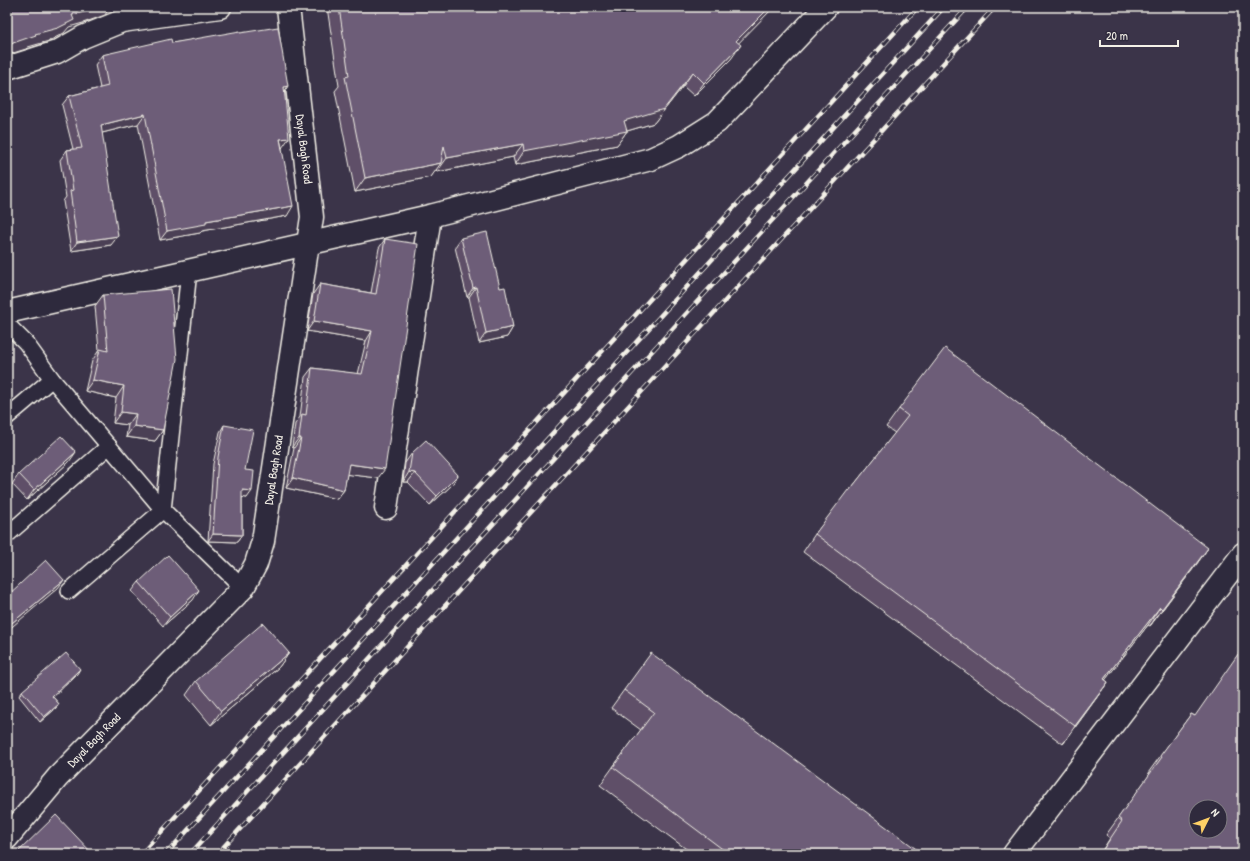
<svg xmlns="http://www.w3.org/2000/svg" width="1250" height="861" viewBox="0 0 1250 861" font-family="'Patrick Hand',sans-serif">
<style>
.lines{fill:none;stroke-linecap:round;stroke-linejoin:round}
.service-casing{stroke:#f4f1e8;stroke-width:18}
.minor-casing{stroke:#f4f1e8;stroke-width:25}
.tertiary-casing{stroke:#f4f1e8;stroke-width:25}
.service{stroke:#2f2a3d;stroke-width:15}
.minor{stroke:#2f2a3d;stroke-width:22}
.tertiary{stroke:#2f2a3d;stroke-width:22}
.rail-casing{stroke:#f4f1e8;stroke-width:4.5}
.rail{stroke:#2f2a3d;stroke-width:3;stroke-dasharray:9;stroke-linecap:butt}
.wall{fill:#5e5067;stroke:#f4f1e8}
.shaded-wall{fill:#4c4154;stroke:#f4f1e8}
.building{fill:#6d5d78;stroke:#f4f1e8;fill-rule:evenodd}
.labels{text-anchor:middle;stroke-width:3;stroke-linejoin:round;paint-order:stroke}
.street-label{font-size:12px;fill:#f4f1e8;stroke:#2f2a3d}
</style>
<rect width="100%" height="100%" fill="#3b3449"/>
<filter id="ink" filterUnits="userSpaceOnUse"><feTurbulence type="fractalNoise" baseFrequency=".025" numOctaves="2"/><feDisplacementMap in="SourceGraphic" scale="8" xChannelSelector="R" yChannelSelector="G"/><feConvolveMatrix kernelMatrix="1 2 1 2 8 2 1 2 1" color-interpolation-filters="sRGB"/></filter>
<g filter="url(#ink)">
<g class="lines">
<g class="service-casing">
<g id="service">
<polyline points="7,324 26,343 52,379 163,510 243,588"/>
<polyline points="7,417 52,379"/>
<polyline points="7,535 109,446"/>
<polyline points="69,591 163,510 189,271"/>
</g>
</g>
<g class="minor-casing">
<g id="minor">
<polyline points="7,68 57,52 83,37 122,21 220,7"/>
<polyline points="7,312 430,216 651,159 679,146 717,122 826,7"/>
<polyline points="386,508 430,216"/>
<polyline points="1014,854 1243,554"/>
</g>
</g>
<g class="tertiary-casing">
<g id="tertiary">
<path id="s1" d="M7,838l51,-61 185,-189 13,-24 7,-23 49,-324 -24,-210"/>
</g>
</g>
<use href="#service" class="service"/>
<use href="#minor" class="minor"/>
<use href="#tertiary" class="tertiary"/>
<g class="rail-casing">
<g id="rail">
<polyline points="141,854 918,7"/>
<polyline points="166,854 944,7"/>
<polyline points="190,854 968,7"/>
<polyline points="217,854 995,7"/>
</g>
</g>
<use href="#rail" class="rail"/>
</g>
<g class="wall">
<polygon points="327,7 774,7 738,43 731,59 694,96 683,86 654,123 627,131 617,145 515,165 513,157 437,172 436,169 431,177 355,192 335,91 339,86"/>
<polygon points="240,33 285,91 282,148 287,216 202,231 200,233 160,240 138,124 102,133 111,245 71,251 63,201 66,197 60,160 67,150 73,149 62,105 69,96 100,88 95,65 102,55 172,43"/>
<polygon points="461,238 500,288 513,327 507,337 479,343 469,297 467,297 455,247"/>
<polygon points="385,239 378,478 347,474 344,490 337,499 286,488 294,448 292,447 295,424 300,417 305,377 312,368 358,374 366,341 307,331 313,294 320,284 371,293 379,248"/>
<polygon points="103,295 163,430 155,441 126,437 128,425 113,423 116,398 85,391 92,361 99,350 95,306"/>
<polygon points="899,409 1208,548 1196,565 1150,626 1148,625 1105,680 1108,682 1063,744 803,552 815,534 895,433 886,427"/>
<polygon points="224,425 245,470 247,498 242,497 242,535 237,542 208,541 213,464 220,432"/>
<polygon points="412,453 458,475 452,485 430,505 408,482 403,482 405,463"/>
<polygon points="69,462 27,500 12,484 19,474"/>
<polygon points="139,582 193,600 163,626 132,591"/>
<polygon points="289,653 279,667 211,725 186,695 196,681"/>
<polygon points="77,674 53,697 59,704 55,709 40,722 19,696 22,691"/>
<polygon points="624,690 923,854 693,854 600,785 613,767 641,730 611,708"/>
<polygon points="1191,714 1195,716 1243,854 1100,854 1110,838 1106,835 1150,774 1148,773"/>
</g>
<g class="shaded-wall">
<polygon points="100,7 110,7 105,15 83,23 69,27 64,33 49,41 28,47 26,49 7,55 7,47 13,43 72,15"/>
<polygon points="770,7 774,7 727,55 736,41"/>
<polygon points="741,45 731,59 694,96 704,83"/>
<polygon points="693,72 683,86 654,123 627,131 617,145 515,165 524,151 624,121"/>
<polygon points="288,86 282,96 284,87"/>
<polygon points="145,114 138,124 94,135 101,125"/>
<polygon points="289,138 282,148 280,139"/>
<polygon points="523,144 513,157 437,172 447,158"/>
<polygon points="441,163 431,177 355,192 365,178"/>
<polygon points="293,206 287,216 202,231 200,233 160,240 167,231 206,221"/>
<polygon points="118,236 111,245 71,251 77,242"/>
<polygon points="476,287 469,297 467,297 473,288"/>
<polygon points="314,321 372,331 366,341 307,331"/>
<polygon points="513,327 507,337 479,343 486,333"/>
<polygon points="93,380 124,386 116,398 85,391"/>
<polygon points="121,412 136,414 128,425 113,423"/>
<polygon points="134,426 163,430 155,441 126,437"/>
<polygon points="299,438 301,438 294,448 292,447"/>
<polygon points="76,452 69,462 27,500 34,490"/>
<polygon points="349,464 385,469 378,478 343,474"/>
<polygon points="409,472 415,473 408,482 403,482"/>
<polygon points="458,475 452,485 430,505 437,496"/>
<polygon points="293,478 344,490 337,499 286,488"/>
<polygon points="242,490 252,491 247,498 237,497"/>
<polygon points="213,534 242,535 237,542 208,541"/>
<polygon points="1208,548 1196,565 1150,626 1162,609"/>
<polygon points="64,580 58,588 7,631 7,627"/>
<polygon points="199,590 193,600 163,626 170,617"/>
<polygon points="1160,607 1148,625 1092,697 1104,679"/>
<polygon points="289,653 279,667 211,725 221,711"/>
<polygon points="80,669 77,674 49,701 52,696"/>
<polygon points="1108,682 1095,700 1063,744 1075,726"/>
<polygon points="59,704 55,709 40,722 44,717"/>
</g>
<g class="building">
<polygon points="7,7 100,7 93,10 72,15 74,20 58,28 35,34 36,35 13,43 7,47"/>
<polygon points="339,7 770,7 736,41 741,45 704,83 693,72 664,109 624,121 627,131 524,151 523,144 447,158 444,146 441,163 365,178 345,77 349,76"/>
<polygon points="278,27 288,86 284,87 289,138 280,139 293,206 206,221 206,224 167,231 145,114 101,125 118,236 77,242 70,191 73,190 67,150 82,148 69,96 108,86 102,55 171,39 172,43 240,31 240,33"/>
<polygon points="487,232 500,288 505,287 513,327 486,333 476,287 473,288 461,238"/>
<polygon points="385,239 418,244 385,469 349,464 344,490 293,478 301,438 299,438 302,414 306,415 312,368 362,374 372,331 314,321 320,284 376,294"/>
<polygon points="171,289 177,359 163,430 134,426 136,414 121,412 124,386 93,380 100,349 108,351 103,295"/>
<polygon points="945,348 1208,548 1162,609 1160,607 1104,679 1108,682 1075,726 815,534 848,490 849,491 908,416 899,409"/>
<polygon points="224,425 253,430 245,470 254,471 252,491 242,490 242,535 213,534 218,457"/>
<polygon points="61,436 76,452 34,490 19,474"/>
<polygon points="426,440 458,475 437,496 415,473 409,472 412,453"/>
<polygon points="168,555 199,590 170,617 139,582"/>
<polygon points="46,560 64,580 7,627 7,596"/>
<polygon points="263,623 289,653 221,711 196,681"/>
<path d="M1243,647v207h-143l22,-33 -4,-3 44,-61 -2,-1 31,-42 4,2zM1196,807h24v24h-24z"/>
<polygon points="66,653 80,669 52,696 59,704 44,717 22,691"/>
<polygon points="651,653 923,854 729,854 613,767 654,712 624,690"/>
<polygon points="56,815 92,853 90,854 16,854"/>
</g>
</g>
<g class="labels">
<g class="street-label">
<text transform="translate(304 149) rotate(83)" y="4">Dayal Bagh Road</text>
<text dy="4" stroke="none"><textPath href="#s1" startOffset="467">Dayal Bagh Road</textPath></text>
<text dy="4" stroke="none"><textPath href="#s1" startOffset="131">Dayal Bagh Road</textPath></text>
</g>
</g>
<rect width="1250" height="861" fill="none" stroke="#2f2a3d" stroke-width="24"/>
<rect x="12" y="12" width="1226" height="837" fill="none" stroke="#f4f1e8" stroke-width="1.5" filter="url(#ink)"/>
<g transform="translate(1208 819) rotate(48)"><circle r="19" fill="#2f2a3d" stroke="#7e7a81"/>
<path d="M0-3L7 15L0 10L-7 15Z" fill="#ffd166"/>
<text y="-6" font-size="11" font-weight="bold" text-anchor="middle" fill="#f4f1e8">N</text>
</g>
<path d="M1100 40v6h78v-6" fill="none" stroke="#f4f1e8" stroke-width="2"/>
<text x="1106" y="40" font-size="12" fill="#f4f1e8" stroke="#2f2a3d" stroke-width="3" paint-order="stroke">20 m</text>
</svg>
